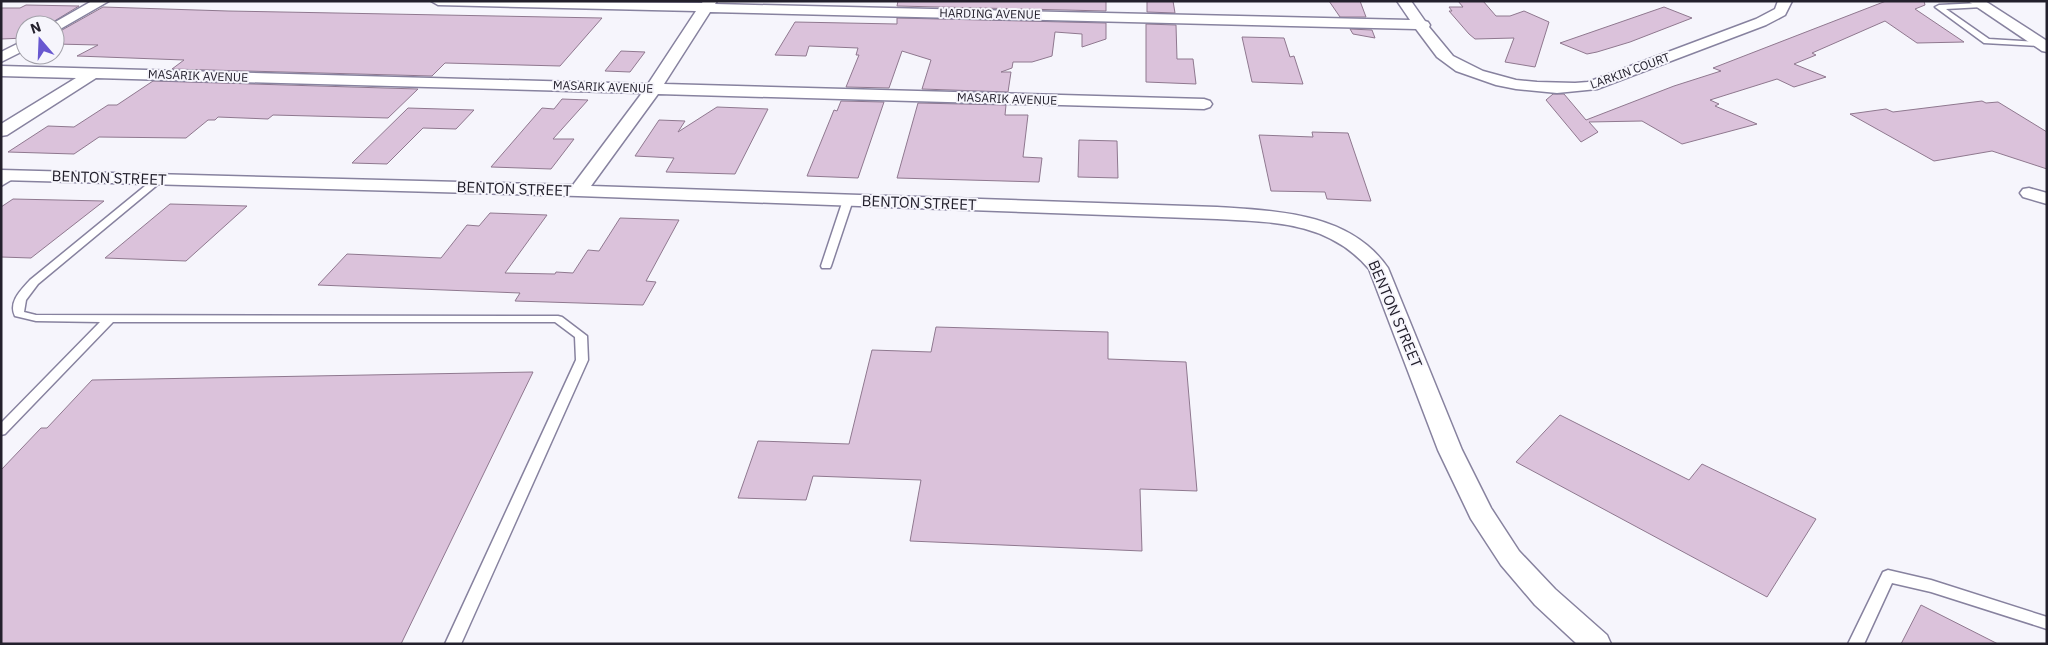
<svg xmlns="http://www.w3.org/2000/svg" width="2048" height="645" viewBox="0 0 2048 645" font-family="'IBM Plex Sans',sans-serif">
<style>
.building{fill:#dbc2db;stroke:#8f788f}
.lines{fill:none;stroke-linecap:round;stroke-linejoin:round}
.lane-casing{stroke:#87829f;stroke-width:3}
.street-casing{stroke:#87829f;stroke-width:3}
.lane{fill:#fff;fill-rule:evenodd}
.street{fill:#fff;fill-rule:evenodd}
.labels{text-anchor:middle;stroke-width:4;stroke-linejoin:round;paint-order:stroke}
.far-street-label{font-size:12px;fill:#23202c;stroke:#f6f5fc}
.street-label{font-size:15px;fill:#23202c;stroke:#f6f5fc}
</style>
<rect width="100%" height="100%" fill="#f6f5fc"/>
<g class="building">
<polygon points="898,1 1106,1 1106,11 897,6"/>
<polygon points="1147,1 1173,1 1175,13 1147,12"/>
<polygon points="1329,1 1360,1 1366,17 1340,17"/>
<polygon points="1458,1 1483,1 1496,16 1510,16 1524,11 1549,22 1535,67 1505,62 1514,38 1475,39 1469,34 1449,11 1452,11 1449,7 1463,7"/>
<polygon points="1886,1 1924,1 1925,5 1915,9 1964,42 1917,43 1885,21 1812,53 1816,55 1794,64 1826,77 1794,87 1777,79 1710,100 1719,104 1715,106 1757,124 1682,144 1642,121 1589,122 1598,132 1581,142 1546,100 1553,94 1564,94 1586,120 1674,86 1721,71 1713,68"/>
<polygon points="26,5 79,6 48,25 25,25 25,38 1,39 1,8 20,8"/>
<polygon points="103,7 228,11 602,18 560,66 445,63 432,76 172,69 184,60 77,56 98,45 56,44 62,40 55,40 55,34"/>
<polygon points="1664,7 1692,18 1630,42 1597,52 1587,54 1560,43"/>
<polygon points="897,18 1106,23 1106,39 1082,47 1082,34 1055,32 1052,56 1032,62 1013,62 1012,68 1001,72 1011,72 1008,92 922,89 931,60 902,51 889,88 846,87 859,55 856,55 858,48 809,46 806,56 775,55 795,22 897,24"/>
<polygon points="1146,24 1176,25 1177,59 1193,59 1196,84 1146,82"/>
<polygon points="1350,29 1372,30 1375,38 1353,34"/>
<polygon points="1242,37 1284,38 1290,57 1294,56 1303,84 1252,82"/>
<polygon points="621,51 645,52 630,72 605,71"/>
<polygon points="153,81 418,89 388,118 273,115 268,119 218,117 215,120 208,120 186,138 99,137 74,154 8,152 48,126 74,127 108,105 117,105"/>
<polygon points="562,99 588,100 553,139 574,139 551,169 491,167 542,108 554,109"/>
<polygon points="841,101 884,102 858,178 807,176 834,110 837,111"/>
<polygon points="1982,101 1986,103 1998,102 2047,132 2047,169 1992,151 1934,161 1850,114 1886,109 1893,112"/>
<polygon points="918,103 1006,105 1005,115 1028,115 1023,157 1042,158 1039,182 897,178"/>
<polygon points="717,107 768,109 735,174 666,172 674,158 635,156 659,120 685,121 678,132"/>
<polygon points="408,108 474,110 456,129 423,128 387,164 352,163"/>
<polygon points="1312,132 1348,133 1371,201 1327,199 1325,192 1271,191 1259,135 1313,137"/>
<polygon points="1079,140 1117,141 1118,178 1078,177"/>
<polygon points="13,199 104,201 31,258 1,257 1,207"/>
<polygon points="170,204 247,206 186,261 105,258"/>
<polygon points="490,213 547,215 505,273 555,274 556,272 573,273 588,250 599,251 620,218 679,220 646,281 656,282 643,305 515,301 520,293 318,285 347,254 441,258 467,225 479,226"/>
<polygon points="936,327 1108,332 1108,359 1186,362 1197,491 1140,489 1142,551 910,541 921,480 813,476 806,500 738,498 758,441 849,444 872,350 931,352"/>
<polygon points="533,372 401,644 1,644 1,470 41,428 47,428 92,380"/>
<polygon points="1560,415 1689,480 1702,464 1816,519 1767,597 1516,462"/>
<polygon points="1921,605 1998,644 1901,644"/>
</g>
<g class="lines">
<g class="lane-casing">
<g id="lane">
<polygon points="1980,3 1984,5 1983,7 1946,9 1989,39 2040,42 2044,44 2040,46 1984,43 1935,7 1939,5"/>
<polygon points="13,172 16,173 16,177 1,186 1,179"/>
<path d="M159,176l5,3 -2,2 -124,103 -12,16 -2,12 12,3 522,1 4,1 25,19 1,24 -127,284h-16l131,-284 -1,-23 -20,-15h-442l-108,112 -4,1v-12l99,-101 -64,-1 -21,-5c-7,-14 6,-26 15,-36l126,-103z"/>
<polygon points="848,197 853,200 831,266 830,268 822,268 821,266 843,200"/>
<polygon points="1888,570 1931,580 2047,617 2047,629 1931,592 1892,583 1864,644 1848,644 1883,572"/>
</g>
</g>
<g class="street-casing">
<g id="street">
<polygon points="92,1 109,1 55,32 55,25 50,25"/>
<path d="M431,1l271,2 1,-2h14l-2,3 695,16 -13,-19h14l14,20 3,1 2,3 -1,2 24,29 30,15 33,9 21,2 38,1 13,-1 168,-63 19,-10 3,-8h14l-7,14 -19,10 -169,64 -40,4 -41,-4 -20,-4 -40,-14 -19,-14 -21,-28 -706,-17 -46,72 540,15 6,2 2,3 -2,3 -6,2 -546,-15 -67,92 626,21c61,4 133,6 171,61l74,182 29,58 28,43 36,38 52,46 4,9h-34l-42,-39 -34,-40 -30,-46 -33,-69 -69,-181c-40,-47 -95,-47 -152,-50l-639,-23 -577,-16v-10l572,15 69,-92 -546,-15 -89,57 -6,1v-12l75,-46 -75,-2v-10l647,18 48,-73 -258,-6z"/>
<polygon points="1968,1 1985,1 2047,41 2047,52 2042,51"/>
<polygon points="25,40 25,50 1,62 1,52"/>
<polygon points="2029,188 2047,193 2047,204 2023,197 2020,193 2023,189"/>
</g>
</g>
<use href="#lane" class="lane"/>
<use href="#street" class="street"/>
</g>
<g class="labels">
<g class="far-street-label">
<text transform="translate(990 14) rotate(1)" y="4">HARDING AVENUE</text>
<text transform="translate(1630 71) rotate(-20)" y="4">LARKIN COURT</text>
<text transform="translate(198 76) rotate(2)" y="4">MASARIK AVENUE</text>
<text transform="translate(603 87) rotate(2)" y="4">MASARIK AVENUE</text>
<text transform="translate(1007 99) rotate(2)" y="4">MASARIK AVENUE</text>
</g>
<g class="street-label">
<text transform="translate(109 178) rotate(2)" y="5">BENTON STREET</text>
<text transform="translate(514 189) rotate(2)" y="5">BENTON STREET</text>
<text transform="translate(919 203) rotate(2)" y="5">BENTON STREET</text>
<text transform="translate(1395 314) rotate(67)" y="5">BENTON STREET</text>
</g>
</g>
<rect width="2048" height="645" fill="none" stroke="#23202c" stroke-width="5"/>
<g transform="translate(40 40) rotate(341)"><circle r="24" fill="#f6f5fc" stroke="#a2a0a9"/>
<path d="M0-4L9 19L0 12L-9 19Z" fill="#6857d0"/>
<text y="-8" font-size="14" font-weight="bold" text-anchor="middle" fill="#23202c">N</text>
</g>
</svg>
